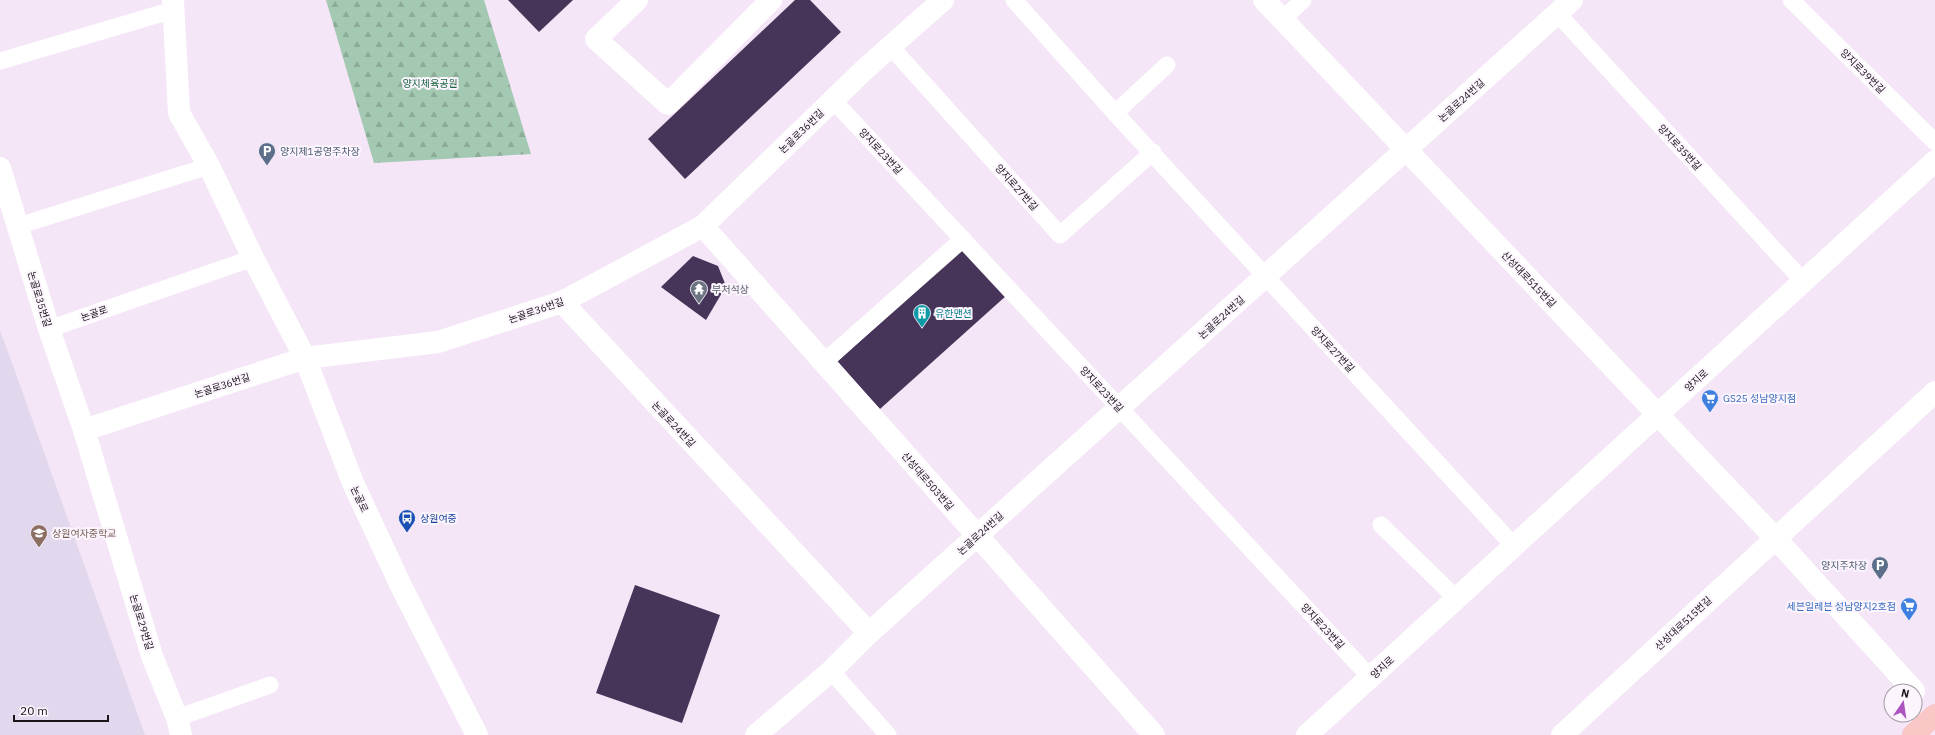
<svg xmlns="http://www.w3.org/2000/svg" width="1935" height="735" viewBox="0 0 1935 735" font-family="'IBM Plex Sans','Noto Sans KR',sans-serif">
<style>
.education{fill:#e2d8ed}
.forest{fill:url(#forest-firs)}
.building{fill:#473559}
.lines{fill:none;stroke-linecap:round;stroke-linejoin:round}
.lane{stroke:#fff;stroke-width:17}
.street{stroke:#fff;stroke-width:22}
.secondary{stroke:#fff;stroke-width:22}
.primary{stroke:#f8c7c6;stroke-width:22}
.labels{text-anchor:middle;stroke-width:4;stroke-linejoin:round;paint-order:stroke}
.street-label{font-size:10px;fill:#1a141b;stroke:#fcf5fd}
.park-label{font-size:10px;fill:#196542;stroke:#fcf5fd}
.service-label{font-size:10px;fill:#4e5e75;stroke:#fcf5fd;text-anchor:start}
.worship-label{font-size:10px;fill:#5b616d;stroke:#fcf5fd;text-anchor:start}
.culture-label{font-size:10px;fill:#0d838f;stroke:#fcf5fd;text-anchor:start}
.shop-label{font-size:10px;fill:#366cbe;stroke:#fcf5fd;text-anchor:start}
.transit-label{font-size:10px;fill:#164399;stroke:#fcf5fd;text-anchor:start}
.education-label{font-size:10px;fill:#785e54;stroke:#fcf5fd;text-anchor:start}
</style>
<defs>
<pattern id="forest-firs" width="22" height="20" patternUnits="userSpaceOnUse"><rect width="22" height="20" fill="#a3c9b2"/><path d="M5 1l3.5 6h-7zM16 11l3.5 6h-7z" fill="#8cac98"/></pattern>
</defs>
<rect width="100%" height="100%" fill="#f4e5f7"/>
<polygon class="education" points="0,331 11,360 145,735 0,735"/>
<polygon class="forest" points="326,0 484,0 531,154 374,163"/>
<g class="building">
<polygon points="508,0 573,0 539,32"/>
<polygon points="795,0 810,0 841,32 685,179 648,139"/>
<polygon points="964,247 1007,295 880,409 837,362"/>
<polygon points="693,256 718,266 726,286 706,320 661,287"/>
<polygon points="635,585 720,615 682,723 596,693"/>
</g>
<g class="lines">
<g class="lane">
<polyline points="1014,0 1115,113 1514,546"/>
<polyline points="1791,0 1935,142"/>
<polyline points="1557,13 1803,281"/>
<polyline points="1283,19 1303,0"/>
<polyline points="891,47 1060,235 1153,152"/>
<polyline points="0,61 173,10"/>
<polyline points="833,100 1370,677"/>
<polyline points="1115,113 1167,65"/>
<polyline points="18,226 209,166"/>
<polyline points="49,329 253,258"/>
<polyline points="824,362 963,239"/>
<polyline points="1381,525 1456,598"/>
<polyline points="831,671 888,735"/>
<polyline points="177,718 270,685"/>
</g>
<g class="street">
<polyline points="637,0 596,39 668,104 771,0"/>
<polyline points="1264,0 1776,539 1914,691"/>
<polyline points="0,168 49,329 84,430 152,656 177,718 181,735"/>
<polyline points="703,226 1154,735"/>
<polyline points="562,302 869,633"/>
<polyline points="84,430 305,358 438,342 562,302 703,226 864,70 943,0"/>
<polyline points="756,735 831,671 869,633 1572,0"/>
<polyline points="1307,735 1935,161"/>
<polyline points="1562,735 1935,392"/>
</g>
<polyline class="secondary" points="173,0 179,113 209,166 253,258 305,358 353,483 402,588 477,735"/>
<polyline class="primary" points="1913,735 1935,715"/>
</g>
<defs>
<g id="parking-pin" transform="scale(0.9)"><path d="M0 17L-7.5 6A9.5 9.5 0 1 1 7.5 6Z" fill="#5c6f8a" stroke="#fcf5fd"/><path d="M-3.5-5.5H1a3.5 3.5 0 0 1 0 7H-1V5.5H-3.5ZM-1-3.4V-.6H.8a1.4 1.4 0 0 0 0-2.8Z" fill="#fff"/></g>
<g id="temple-pin" transform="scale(0.9)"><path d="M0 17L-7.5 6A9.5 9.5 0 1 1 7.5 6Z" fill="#6b7280" stroke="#fcf5fd"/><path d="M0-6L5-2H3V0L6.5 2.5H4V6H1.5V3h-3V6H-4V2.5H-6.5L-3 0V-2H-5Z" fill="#fff"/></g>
<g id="building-pin" transform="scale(0.9)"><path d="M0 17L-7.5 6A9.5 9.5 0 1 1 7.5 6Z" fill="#0f9aa8" stroke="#fcf5fd"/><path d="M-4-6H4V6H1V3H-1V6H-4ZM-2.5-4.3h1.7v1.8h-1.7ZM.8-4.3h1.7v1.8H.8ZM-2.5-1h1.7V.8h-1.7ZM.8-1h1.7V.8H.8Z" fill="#fff"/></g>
<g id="supermarket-pin" transform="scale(0.9)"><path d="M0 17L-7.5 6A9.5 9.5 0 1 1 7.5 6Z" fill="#3f7fe0" stroke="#fcf5fd"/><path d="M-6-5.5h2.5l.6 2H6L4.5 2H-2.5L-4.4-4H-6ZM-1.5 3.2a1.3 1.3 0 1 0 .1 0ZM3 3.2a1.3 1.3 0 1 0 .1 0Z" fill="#fff"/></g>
<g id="bus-pin" transform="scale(0.9)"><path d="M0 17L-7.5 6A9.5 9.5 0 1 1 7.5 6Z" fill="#1a4fb4" stroke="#fcf5fd"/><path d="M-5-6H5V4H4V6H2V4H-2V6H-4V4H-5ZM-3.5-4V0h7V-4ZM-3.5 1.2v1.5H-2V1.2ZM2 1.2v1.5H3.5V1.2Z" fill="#fff"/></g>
<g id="school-pin" transform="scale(0.9)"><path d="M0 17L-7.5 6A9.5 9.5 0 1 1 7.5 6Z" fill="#8d6e63" stroke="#fcf5fd"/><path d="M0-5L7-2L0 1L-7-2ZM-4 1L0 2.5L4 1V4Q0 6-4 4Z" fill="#fff"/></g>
</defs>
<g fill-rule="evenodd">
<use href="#parking-pin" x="267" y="151"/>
<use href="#temple-pin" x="699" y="289"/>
<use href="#building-pin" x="922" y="313"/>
<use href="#supermarket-pin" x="1710" y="398"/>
<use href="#bus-pin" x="407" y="518"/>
<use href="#school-pin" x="39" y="533"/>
<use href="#parking-pin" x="1880" y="565"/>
<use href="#supermarket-pin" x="1909" y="606"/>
</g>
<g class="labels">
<g class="street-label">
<text transform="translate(1863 71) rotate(45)" y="4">양지로39번길</text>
<text transform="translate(1461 100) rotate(-42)" y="4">논골로24번길</text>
<text transform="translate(801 131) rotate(-44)" y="4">논골로36번길</text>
<text transform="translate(1680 147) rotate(47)" y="4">양지로35번길</text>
<text transform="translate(881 151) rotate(47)" y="4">양지로23번길</text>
<text transform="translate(1017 187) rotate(48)" y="4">양지로27번길</text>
<text transform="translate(1529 279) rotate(46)" y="4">산성대로515번길</text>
<text transform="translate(40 299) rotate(73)" y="4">논골로35번길</text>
<text transform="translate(536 310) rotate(-19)" y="4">논골로36번길</text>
<text transform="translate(94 313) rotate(-19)" y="4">논골로</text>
<text transform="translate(1221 317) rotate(-42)" y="4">논골로24번길</text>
<text transform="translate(1333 349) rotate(47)" y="4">양지로27번길</text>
<text transform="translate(1696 380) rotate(-42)" y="4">양지로</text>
<text transform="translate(222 385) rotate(-18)" y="4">논골로36번길</text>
<text transform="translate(1102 389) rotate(47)" y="4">양지로23번길</text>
<text transform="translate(674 424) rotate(47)" y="4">논골로24번길</text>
<text transform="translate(928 481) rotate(49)" y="4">산성대로503번길</text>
<text transform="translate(360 499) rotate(65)" y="4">논골로</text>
<text transform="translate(980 533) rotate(-42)" y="4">논골로24번길</text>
<text transform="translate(142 622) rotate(73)" y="4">논골로29번길</text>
<text transform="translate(1683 623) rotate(-43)" y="4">산성대로515번길</text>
<text transform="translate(1323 626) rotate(47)" y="4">양지로23번길</text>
<text transform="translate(1382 667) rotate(-42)" y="4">양지로</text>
</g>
<g class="park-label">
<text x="430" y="87">양지체육공원</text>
</g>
<g class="service-label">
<text x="280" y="155">양지제1공영주차장</text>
<text x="1867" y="569" text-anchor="end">양지주차장</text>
</g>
<g class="worship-label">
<text x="712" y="293">부처석상</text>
</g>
<g class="culture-label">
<text x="935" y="317">유한맨션</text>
</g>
<g class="shop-label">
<text x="1723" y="402">GS25 성남양지점</text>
<text x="1896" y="610" text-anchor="end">세븐일레븐 성남양지2호점</text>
</g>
<g class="transit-label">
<text x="420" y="522">상원여중</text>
</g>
<g class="education-label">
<text x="52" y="537">상원여자중학교</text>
</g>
</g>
<g transform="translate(1903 703) rotate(13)"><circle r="19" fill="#fcf5fd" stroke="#a29ba3"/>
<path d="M0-3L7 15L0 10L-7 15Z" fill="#ae54c1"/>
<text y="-6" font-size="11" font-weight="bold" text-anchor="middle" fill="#1a141b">N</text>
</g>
<path d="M14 715v6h94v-6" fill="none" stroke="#1a141b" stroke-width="2"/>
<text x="20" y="715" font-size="12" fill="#1a141b" stroke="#fcf5fd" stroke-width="3" paint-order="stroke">20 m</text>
</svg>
